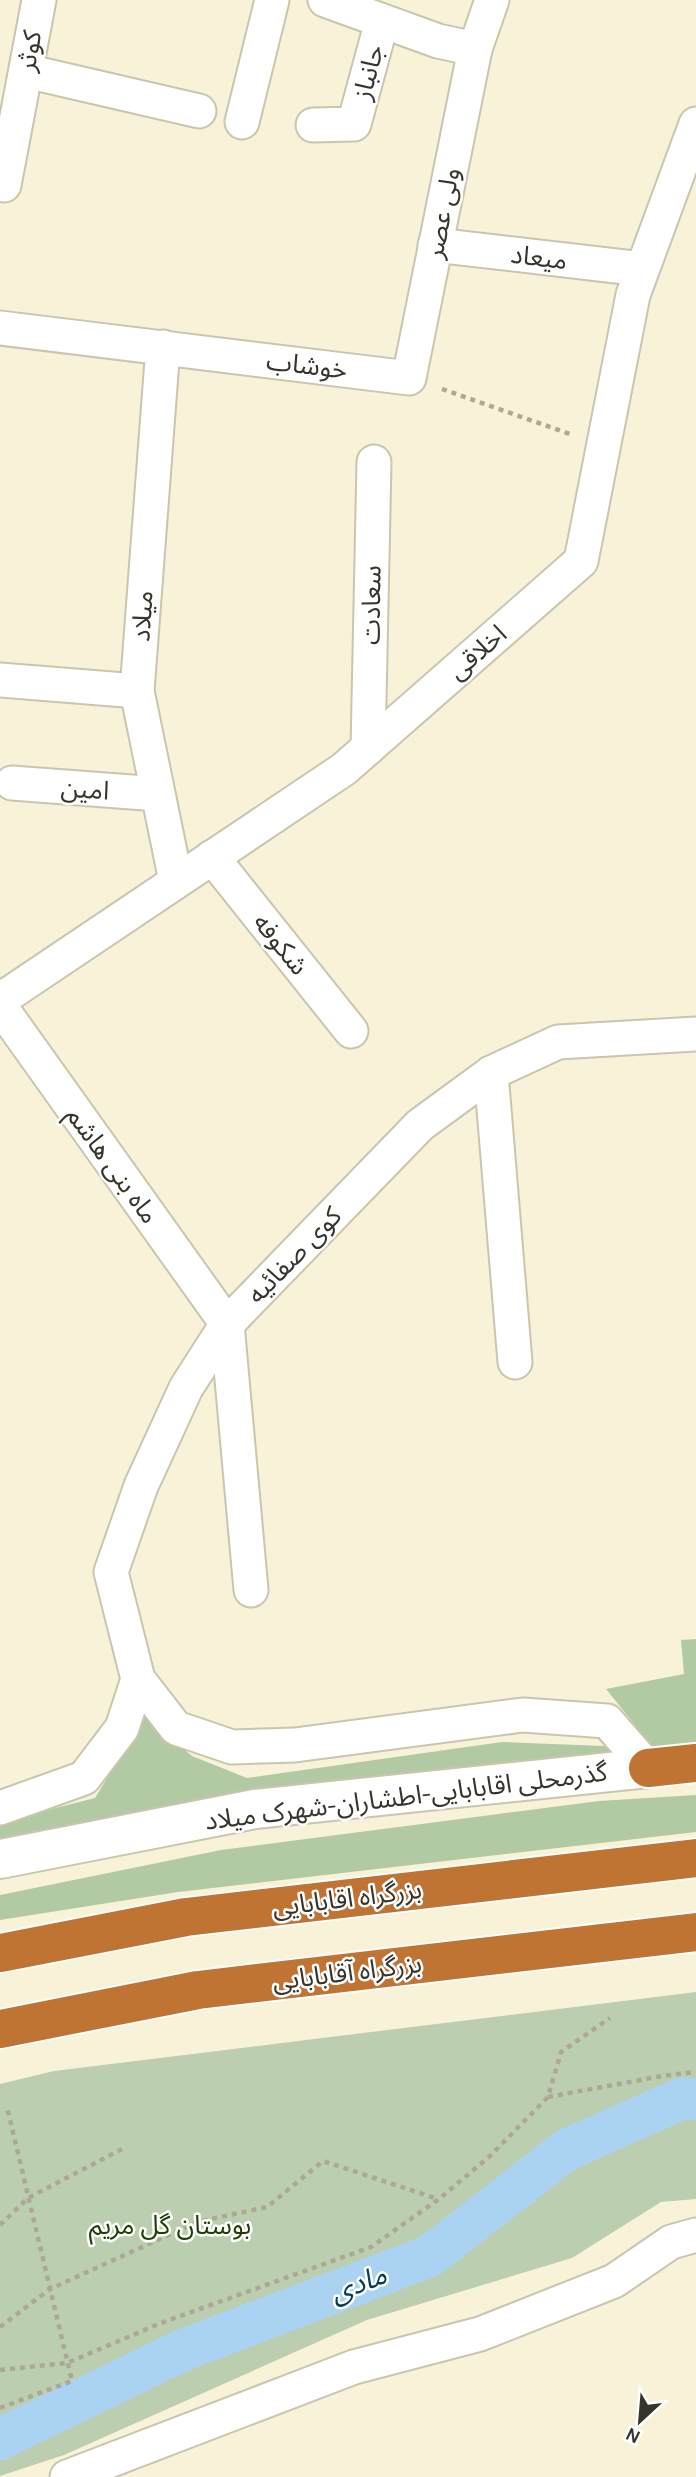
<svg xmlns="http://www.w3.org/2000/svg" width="696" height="2477" viewBox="0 0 696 2477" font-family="Karla,'Noto Sans Arabic',sans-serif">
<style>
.green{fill:#bbcfb0}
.forest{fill:#b2caa3}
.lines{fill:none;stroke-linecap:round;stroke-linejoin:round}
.canal{stroke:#a9d3f0;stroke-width:42}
.street-casing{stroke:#cac5ad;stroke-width:37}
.secondary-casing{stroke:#cac5ad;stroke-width:42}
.highway-casing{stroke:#fff;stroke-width:42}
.path{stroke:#ada895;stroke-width:4.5;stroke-dasharray:5 5;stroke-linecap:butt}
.street{stroke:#fff;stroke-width:33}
.secondary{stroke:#fff;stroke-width:38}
.highway{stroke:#c07434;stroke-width:38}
.labels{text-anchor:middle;stroke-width:5;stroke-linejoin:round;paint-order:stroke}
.street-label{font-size:26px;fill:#37352b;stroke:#fff}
.park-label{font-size:26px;fill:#203e04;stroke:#fff}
.water-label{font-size:28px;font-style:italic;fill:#043b57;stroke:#fff}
</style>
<rect width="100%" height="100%" fill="#f8f2d9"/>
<polygon class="green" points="696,1992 696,2199 661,2202 572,2258 367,2320 64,2455 0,2476 0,2084 54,2071"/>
<g class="forest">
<polygon points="696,1639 696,1750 656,1751 606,1689 684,1674 681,1640"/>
<polygon points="145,1716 192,1756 247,1778 502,1742 604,1746 622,1758 0,1849 0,1822 95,1798"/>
<polygon points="696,1795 696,1832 178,1892 0,1920 0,1895 221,1850 599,1801"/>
</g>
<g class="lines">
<polyline class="canal" points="0,2439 183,2350 430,2256 566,2150 683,2098 696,2099"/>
<g class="street-casing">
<g id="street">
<polyline points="325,0 438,41 475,49"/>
<polyline points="26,71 199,111"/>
<polyline points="242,122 272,0"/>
<polyline points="313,125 354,124 382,21"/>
<polyline points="4,185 39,0"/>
<polyline points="435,245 642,269"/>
<polyline points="0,328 409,378 475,49 492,0"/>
<polyline points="163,347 137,691 176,881"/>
<polyline points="0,680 137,691"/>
<polyline points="368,748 374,462"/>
<polyline points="12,783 158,794"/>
<polyline points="212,857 351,1031"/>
<polyline points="0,1000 344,769 581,561 633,295 696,124"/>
<polyline points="0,1006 227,1324 251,1590"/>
<polyline points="491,1073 515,1362"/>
<polyline points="648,1768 607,1721 523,1715 295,1745 232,1747 176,1728 138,1679 111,1572 141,1486 186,1388 227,1324 420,1125 491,1073 558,1042 696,1034"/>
<polyline points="0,1808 84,1778 122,1728 138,1679"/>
<polyline points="67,2477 354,2367 480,2334 614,2281 671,2242 696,2235"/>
</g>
</g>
<g class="secondary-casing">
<polyline id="secondary" points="0,1859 255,1809 648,1768"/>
</g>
<g class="highway-casing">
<g id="highway">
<polyline points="648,1768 696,1763"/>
<polyline points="0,1953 186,1917 696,1858"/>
<polyline points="0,2029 198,1990 696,1932"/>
</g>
</g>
<g class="path">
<polyline points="442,389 570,434"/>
<polyline points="548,2097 662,2076 696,2072"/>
<polyline points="0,2225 28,2198 122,2149"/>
<polyline points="0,2327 50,2289 197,2222 267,2207 323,2161 438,2199"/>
<polyline points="0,2370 67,2363 161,2323 371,2247 439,2199 490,2156 548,2097 561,2052 610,2018"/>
<polyline points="0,2408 72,2381 7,2107"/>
</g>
<use href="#street" class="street"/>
<use href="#secondary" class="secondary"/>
<use href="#highway" class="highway"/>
</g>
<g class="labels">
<g class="street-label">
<text transform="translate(29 51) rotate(-80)" y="9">کوثر</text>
<text transform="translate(368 72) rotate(-75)" y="9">جانباز</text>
<text transform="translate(442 213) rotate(-79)" y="9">ولی عصر</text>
<text transform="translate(539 257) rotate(7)" y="9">میعاد</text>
<text transform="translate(307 365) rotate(7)" y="9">خوشاب</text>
<text transform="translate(371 605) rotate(-89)" y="9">سعادت</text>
<text transform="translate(142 616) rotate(-86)" y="9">میلاد</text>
<text transform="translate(477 652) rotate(-41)" y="9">اخلاقی</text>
<text transform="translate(85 789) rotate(4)" y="9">امین</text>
<text transform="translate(281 944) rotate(51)" y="9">شکوفه</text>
<text transform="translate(113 1165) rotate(54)" y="9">ماه بنی هاشم</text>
<text transform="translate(294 1255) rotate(-46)" y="9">کوی صفائیه</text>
<text transform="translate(406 1796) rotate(-7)" y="9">گذرمحلی اقابابایی-اطشاران-شهرک میلاد</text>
<text transform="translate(347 1898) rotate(-7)" y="9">بزرگراه اقابابایی</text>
<text transform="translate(347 1972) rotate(-7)" y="9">بزرگراه آقابابایی</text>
</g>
<g class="park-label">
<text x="170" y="2234">بوستان گل مریم</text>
</g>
<g class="water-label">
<text transform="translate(358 2283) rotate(-21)" y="10">مادی</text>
</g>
</g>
<g transform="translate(640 2421) rotate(206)" stroke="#ffffff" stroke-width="5" paint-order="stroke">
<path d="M0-5L12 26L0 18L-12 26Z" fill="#37352b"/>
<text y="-10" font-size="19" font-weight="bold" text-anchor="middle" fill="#37352b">N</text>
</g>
</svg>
